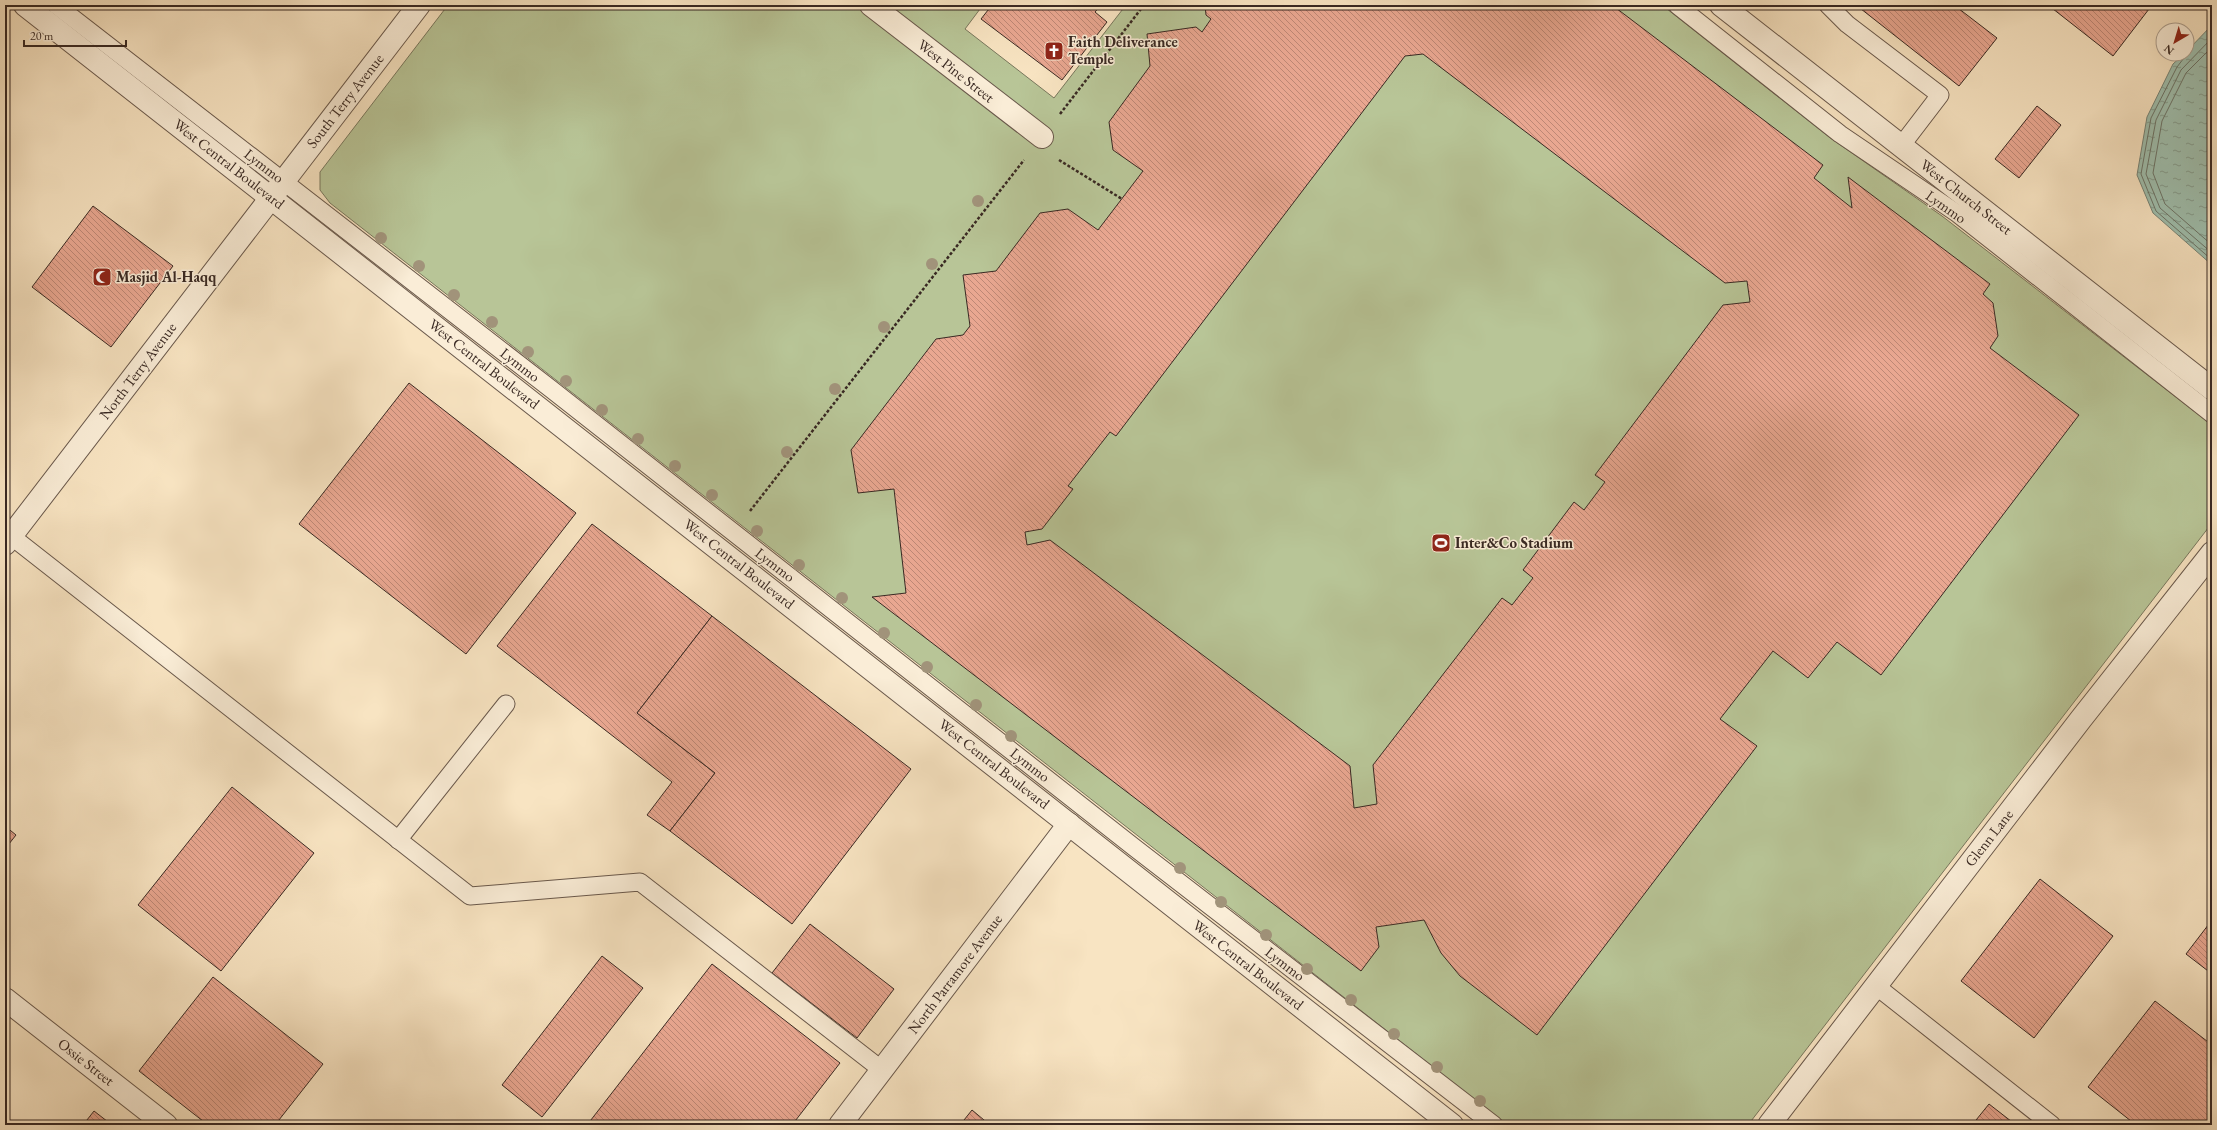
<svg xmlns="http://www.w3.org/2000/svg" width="2217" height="1130" viewBox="0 0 2217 1130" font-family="'EB Garamond',serif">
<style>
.park{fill:#b8c597;stroke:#78775d}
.water{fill:url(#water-ripples);stroke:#768376}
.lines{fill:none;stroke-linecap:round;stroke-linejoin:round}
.shore{stroke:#6c7468;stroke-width:1}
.building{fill:url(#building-back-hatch);stroke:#392923;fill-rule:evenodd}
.service-casing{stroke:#69584b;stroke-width:19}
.minor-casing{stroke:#69584b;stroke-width:24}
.tertiary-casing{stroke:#69584b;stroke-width:24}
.path{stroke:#392923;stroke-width:2.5;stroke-dasharray:3 2;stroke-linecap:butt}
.service{stroke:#faedd7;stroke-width:17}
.minor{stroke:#faedd7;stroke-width:22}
.tertiary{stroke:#faedd7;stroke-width:22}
.tree{fill:#a1937a}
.labels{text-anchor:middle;stroke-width:3;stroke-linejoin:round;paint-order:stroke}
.poi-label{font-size:15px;font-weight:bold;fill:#392923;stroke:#faedd7;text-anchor:start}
.street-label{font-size:15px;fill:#392923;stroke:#faedd7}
</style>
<defs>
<pattern id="water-ripples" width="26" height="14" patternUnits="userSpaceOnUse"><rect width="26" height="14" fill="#9fbfae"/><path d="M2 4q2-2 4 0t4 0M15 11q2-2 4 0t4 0" fill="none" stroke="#839b8d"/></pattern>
<pattern id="building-back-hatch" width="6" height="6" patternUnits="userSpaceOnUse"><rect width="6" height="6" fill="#e9a791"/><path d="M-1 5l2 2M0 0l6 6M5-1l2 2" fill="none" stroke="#be8876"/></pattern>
</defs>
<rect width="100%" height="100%" fill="#f8e4c2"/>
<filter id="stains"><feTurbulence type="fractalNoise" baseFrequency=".005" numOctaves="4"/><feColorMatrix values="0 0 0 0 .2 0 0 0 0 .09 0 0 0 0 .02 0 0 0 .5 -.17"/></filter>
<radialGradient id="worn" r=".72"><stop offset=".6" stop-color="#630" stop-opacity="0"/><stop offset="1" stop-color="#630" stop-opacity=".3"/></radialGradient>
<polygon class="park" points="448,5 983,5 965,29 1054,98 1126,5 1662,5 1829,137 1942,216 2212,425 2212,523 1748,1125 1507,1125 330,203 320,190 320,172"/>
<polygon class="water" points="2212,25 2212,265 2153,213 2137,175 2147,117 2173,64 2184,54 2187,54 2187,51"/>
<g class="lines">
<g class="shore">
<polyline points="2212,38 2181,70 2156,120 2146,174 2160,208 2212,253"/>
<polyline points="2212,47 2186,73 2162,121 2153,173 2165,204 2212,245"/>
<polyline points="2187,54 2177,67 2151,118 2141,174 2156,211 2212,260"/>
</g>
</g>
<g class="building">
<polygon points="992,5 1101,5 1095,12 1107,22 1062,80 981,19"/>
<path d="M1205,5h407l211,160 -9,13 38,30 -4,-31 142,107 -7,10 10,9 5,33 -8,12 89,67 -198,260 -44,-33 -29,36 -35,-27 -53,68 37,27 -220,289 -77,-59 -19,-23 -17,-33 -48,7 3,20 -18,24 -489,-374 34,-4 -12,-104 -36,4 -7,-43 85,-111 27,-4 7,-9 -7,-51 33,-4 44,-58 28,-4 30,21 45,-59 -30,-21 -4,-28 41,-56 -3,-32 49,-7 6,5 9,-13 -5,-4zM1423,54l302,229 22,-2 3,21 -27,3 -128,170 10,7 -21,28 -10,-8 -51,68 10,8 -21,27 -10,-7 -129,167 4,39 -23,4 -4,-42 -300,-226 -23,5 -2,-13 17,-3 31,-40 -5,-3 42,-54 6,4 289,-380z"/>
<polygon points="1856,5 1954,5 1997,38 1959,86"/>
<polygon points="2048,5 2144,5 2149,9 2113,56"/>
<polygon points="2037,106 2061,125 2019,178 1995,159"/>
<polygon points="93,206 173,266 111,347 32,287"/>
<polygon points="409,383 576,513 466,654 299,524"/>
<polygon points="592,524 712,616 637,713 715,773 670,831 647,815 672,782 497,646"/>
<polygon points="712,616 911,769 792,924 670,831 715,773 637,713"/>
<polygon points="232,787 314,853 221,971 138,905"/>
<polygon points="5,826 16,835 5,849"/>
<polygon points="2040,879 2113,936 2034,1038 1961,981"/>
<polygon points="2212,920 2212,974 2186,954"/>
<polygon points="810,924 894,989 857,1038 772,973"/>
<polygon points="602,956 643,988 542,1117 502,1085"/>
<polygon points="712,964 840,1063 792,1125 587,1125"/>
<polygon points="213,977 323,1064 275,1125 208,1125 139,1071"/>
<polygon points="2155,1001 2212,1045 2212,1125 2136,1125 2088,1087"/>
<polygon points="1989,1104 2016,1125 1972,1125"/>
<polygon points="972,1110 990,1125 960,1125"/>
<polygon points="94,1111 112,1125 83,1125"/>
</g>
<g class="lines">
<g class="service-casing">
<g id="service">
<polyline points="56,5 551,389 1135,848 1494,1125"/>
<polyline points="1677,5 1840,134 1958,214 2212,414"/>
<polyline points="1828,5 1847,24 1940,95 1901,146"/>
<polyline points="11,536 470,896 640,882 882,1070"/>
<polyline points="398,840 506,704"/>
<polyline points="1876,986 2052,1125"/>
</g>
</g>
<g class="minor-casing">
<g id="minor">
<polyline points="871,5 1042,137"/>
<polyline points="5,544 419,5"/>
<polyline points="5,999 166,1125"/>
<polyline points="1769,1125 2081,719 2212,553"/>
</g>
</g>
<g class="tertiary-casing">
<g id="tertiary">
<polyline points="25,5 1452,1125"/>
<polyline points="1721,5 2212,389"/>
<polyline points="840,1125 1069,824"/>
</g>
</g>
<g class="path">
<polyline points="1060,114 1144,5"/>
<polyline points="1059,160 1122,199"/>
<polyline points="750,511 1024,160"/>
</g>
<use href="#service" class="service"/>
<use href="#minor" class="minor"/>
<use href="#tertiary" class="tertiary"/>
</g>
<g class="tree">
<circle cx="978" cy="201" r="6"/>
<circle cx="381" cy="238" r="6"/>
<circle cx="932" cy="264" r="6"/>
<circle cx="419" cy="266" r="6"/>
<circle cx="454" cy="295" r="6"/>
<circle cx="492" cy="322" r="6"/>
<circle cx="884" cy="327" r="6"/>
<circle cx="528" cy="352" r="6"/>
<circle cx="566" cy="381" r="6"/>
<circle cx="835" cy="389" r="6"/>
<circle cx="602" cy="410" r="6"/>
<circle cx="638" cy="439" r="6"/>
<circle cx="787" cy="452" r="6"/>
<circle cx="675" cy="466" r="6"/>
<circle cx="712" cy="495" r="6"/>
<circle cx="757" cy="531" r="6"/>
<circle cx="799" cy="565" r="6"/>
<circle cx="842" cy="598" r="6"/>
<circle cx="884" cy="633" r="6"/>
<circle cx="927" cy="667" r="6"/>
<circle cx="976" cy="705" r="6"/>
<circle cx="1011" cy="736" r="6"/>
<circle cx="1180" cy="868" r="6"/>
<circle cx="1221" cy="902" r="6"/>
<circle cx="1266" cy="935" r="6"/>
<circle cx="1307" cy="969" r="6"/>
<circle cx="1351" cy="1000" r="6"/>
<circle cx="1394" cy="1034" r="6"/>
<circle cx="1437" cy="1067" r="6"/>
<circle cx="1480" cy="1101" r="6"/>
</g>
<defs>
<g id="church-square" transform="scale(1)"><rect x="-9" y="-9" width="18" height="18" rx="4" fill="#8f2418" stroke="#faedd7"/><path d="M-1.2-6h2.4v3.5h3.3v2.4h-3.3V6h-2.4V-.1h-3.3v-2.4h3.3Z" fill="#fff"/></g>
<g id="mosque-square" transform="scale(1)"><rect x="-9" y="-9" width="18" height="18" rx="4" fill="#8f2418" stroke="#faedd7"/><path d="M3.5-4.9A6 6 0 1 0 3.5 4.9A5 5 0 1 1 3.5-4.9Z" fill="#fff"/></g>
<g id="stadium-square" transform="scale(1)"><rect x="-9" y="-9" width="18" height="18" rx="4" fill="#8f2418" stroke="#faedd7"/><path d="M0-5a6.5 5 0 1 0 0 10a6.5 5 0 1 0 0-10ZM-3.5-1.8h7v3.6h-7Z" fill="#fff"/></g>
</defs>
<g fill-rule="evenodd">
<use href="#church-square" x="1054" y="51"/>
<use href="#mosque-square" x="102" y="277"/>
<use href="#stadium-square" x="1441" y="543"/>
</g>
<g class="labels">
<g class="poi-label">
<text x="1068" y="47">Faith Deliverance<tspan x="1068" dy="17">Temple</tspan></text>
<text x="116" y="282">Masjid Al-Haqq</text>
<text x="1455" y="548">Inter&amp;Co Stadium</text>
</g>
<g class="street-label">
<text transform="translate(956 71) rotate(38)" y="5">West Pine Street</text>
<text transform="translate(345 101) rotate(-52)" y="5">South Terry Avenue</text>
<text transform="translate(229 164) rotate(38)" y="5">West Central Boulevard</text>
<text transform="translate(264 166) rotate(38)" y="5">Lymmo</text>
<text transform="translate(1966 197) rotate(38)" y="5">West Church Street</text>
<text transform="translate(1946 207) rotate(35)" y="5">Lymmo</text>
<text transform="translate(484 364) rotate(38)" y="5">West Central Boulevard</text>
<text transform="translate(520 365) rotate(38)" y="5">Lymmo</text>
<text transform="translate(138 371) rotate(-53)" y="5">North Terry Avenue</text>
<text transform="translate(739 564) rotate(38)" y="5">West Central Boulevard</text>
<text transform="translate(775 565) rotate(38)" y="5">Lymmo</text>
<text transform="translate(994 764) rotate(38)" y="5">West Central Boulevard</text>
<text transform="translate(1030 765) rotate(38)" y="5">Lymmo</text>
<text transform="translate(1989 838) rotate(-52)" y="5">Glenn Lane</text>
<text transform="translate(1285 964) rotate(38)" y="5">Lymmo</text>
<text transform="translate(1248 965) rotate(38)" y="5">West Central Boulevard</text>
<text transform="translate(955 974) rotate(-53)" y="5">North Parramore Avenue</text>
<text transform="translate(86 1062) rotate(38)" y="5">Ossie Street</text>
</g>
</g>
<rect width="2217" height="1130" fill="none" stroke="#f8e4c2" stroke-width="20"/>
<rect x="6" y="6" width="2205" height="1118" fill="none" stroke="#392923" stroke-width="2"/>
<rect x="10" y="10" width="2197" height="1110" fill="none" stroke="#392923"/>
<g transform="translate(2175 42) rotate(218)"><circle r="19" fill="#faedd7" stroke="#ad9f8f"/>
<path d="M0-3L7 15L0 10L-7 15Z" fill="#8f2418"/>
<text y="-6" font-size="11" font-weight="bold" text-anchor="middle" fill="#392923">N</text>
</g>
<path d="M24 40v6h102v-6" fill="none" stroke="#392923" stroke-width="2"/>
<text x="30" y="40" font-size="12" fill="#392923" stroke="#faedd7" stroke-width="3" paint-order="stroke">20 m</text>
<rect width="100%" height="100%" filter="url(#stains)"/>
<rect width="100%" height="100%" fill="url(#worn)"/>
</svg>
